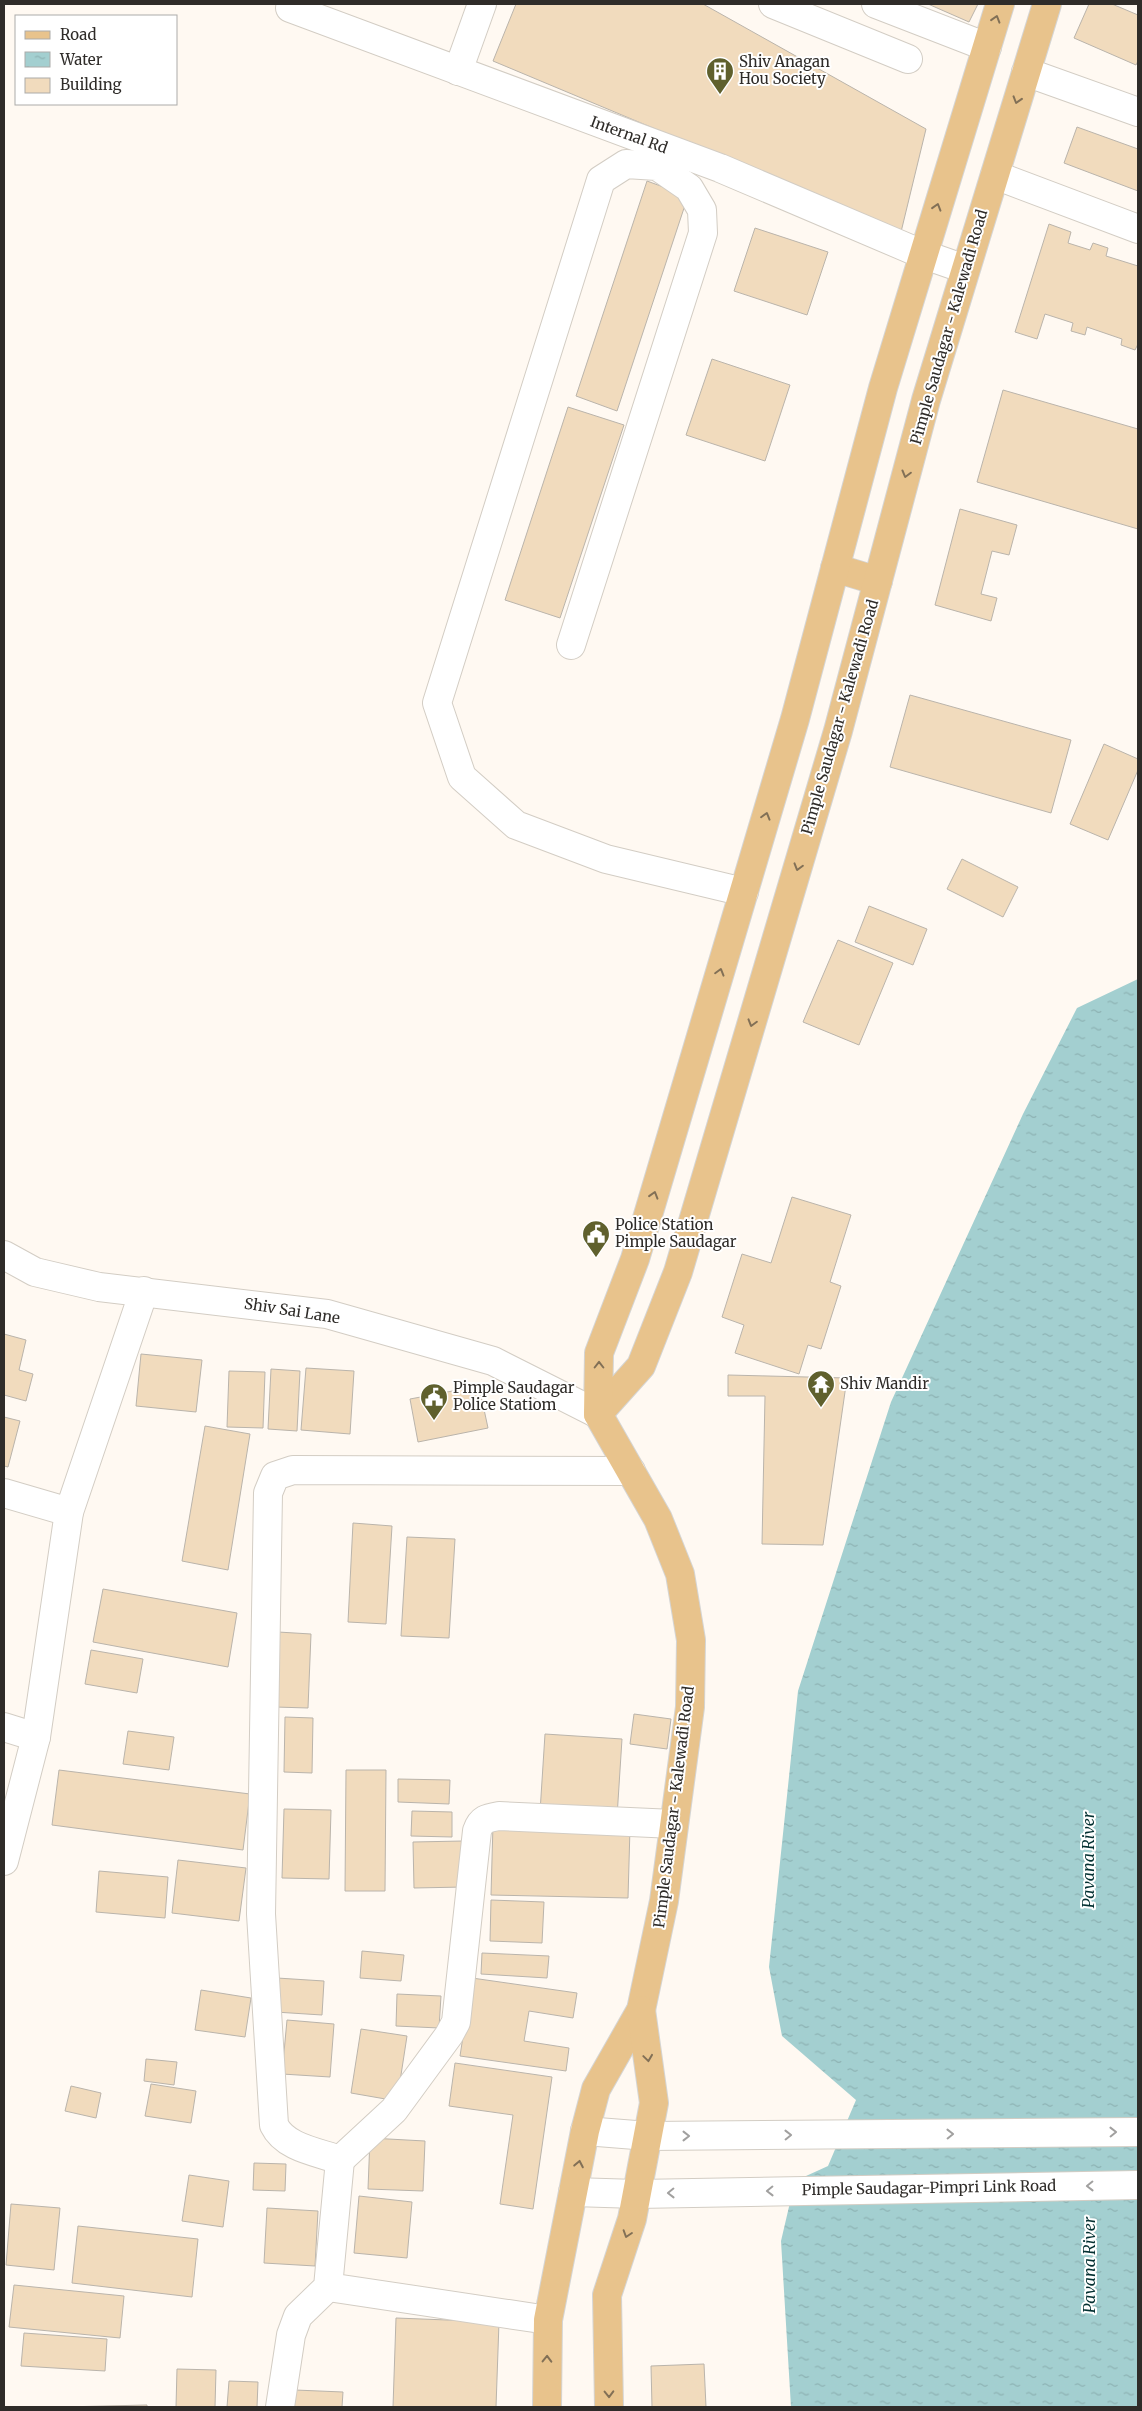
<svg xmlns="http://www.w3.org/2000/svg" width="1142" height="2411" viewBox="0 0 1142 2411" font-family="Merriweather,serif">
<style>
.water{fill:url(#water-ripples)}
.building{fill:#f1dbbd;stroke:#bab4ab}
.lines{fill:none;stroke-linecap:round;stroke-linejoin:round}
.minor-casing{stroke:#d3cdc4;stroke-width:30}
.major-casing{stroke:#d5d5d4;stroke-width:30}
.minor{stroke:#fff;stroke-width:28}
.major{stroke:#e8c38c;stroke-width:28}
.oneway{stroke:#827056}
.oneway2{stroke:#a1a09f}
.labels{text-anchor:middle;stroke-width:4;stroke-linejoin:round;paint-order:stroke}
.poi-label{font-size:15px;fill:#2f2c29;stroke:#fff;text-anchor:start}
.street-label{font-size:15px;fill:#2f2c29;stroke:#fff}
.water-label{font-size:16px;font-style:italic;fill:#033031;stroke:#fff}
</style>
<defs>
<pattern id="water-ripples" width="26" height="14" patternUnits="userSpaceOnUse" patternTransform="scale(1.25)"><rect width="26" height="14" fill="#a3cfd0"/><path d="M2 4q2-2 4 0t4 0M15 11q2-2 4 0t4 0" fill="none" stroke="#8db2b3"/></pattern>
</defs>
<rect width="100%" height="100%" fill="#fff9f2"/>
<polygon class="water" points="1138,979 1138,2407 791,2407 781,2241 795,2181 828,2166 856,2100 782,2036 769,1967 798,1691 891,1402 1023,1114 1077,1008"/>
<g class="building">
<polygon points="516,4 703,4 926,129 901,232 493,61"/>
<polygon points="928,4 978,4 969,22"/>
<polygon points="1089,4 1112,4 1138,15 1138,61 1136,65 1074,38"/>
<polygon points="1077,127 1138,149 1138,191 1064,163"/>
<polygon points="647,181 688,196 617,411 576,396"/>
<polygon points="1049,224 1071,232 1068,243 1090,250 1093,243 1108,248 1106,256 1138,266 1138,344 1135,350 1121,345 1122,339 1087,327 1085,335 1071,331 1073,323 1045,314 1037,339 1015,332"/>
<polygon points="755,228 828,252 807,315 734,291"/>
<polygon points="712,359 790,385 765,461 686,435"/>
<polygon points="1003,390 1138,429 1138,529 977,482"/>
<polygon points="568,407 624,425 560,618 505,600"/>
<polygon points="960,509 1017,525 1009,555 992,551 981,594 997,598 991,621 935,605"/>
<polygon points="910,695 1071,740 1051,813 890,767"/>
<polygon points="1104,744 1138,759 1138,770 1108,840 1070,824"/>
<polygon points="962,859 1018,887 1003,917 947,889"/>
<polygon points="869,906 927,929 913,965 855,942"/>
<polygon points="838,940 893,963 859,1045 803,1022"/>
<polygon points="792,1197 851,1215 830,1282 841,1286 821,1349 808,1345 799,1374 735,1353 744,1325 722,1317 742,1254 771,1263"/>
<polygon points="4,1334 26,1340 19,1370 33,1374 26,1401 4,1395"/>
<polygon points="141,1354 202,1360 196,1412 136,1406"/>
<polygon points="306,1368 354,1371 350,1434 301,1430"/>
<polygon points="271,1369 300,1371 297,1431 268,1429"/>
<polygon points="229,1371 265,1372 263,1428 227,1427"/>
<polygon points="728,1375 847,1378 823,1545 762,1544 765,1396 728,1396"/>
<polygon points="479,1386 488,1428 418,1442 410,1399"/>
<polygon points="4,1417 20,1421 8,1467 4,1466"/>
<polygon points="205,1426 250,1434 228,1570 182,1561"/>
<polygon points="353,1523 392,1526 386,1624 348,1622"/>
<polygon points="407,1537 455,1539 449,1638 401,1636"/>
<polygon points="103,1589 237,1613 228,1667 93,1642"/>
<polygon points="278,1632 311,1634 308,1708 275,1707"/>
<polygon points="91,1650 143,1659 137,1693 85,1684"/>
<polygon points="634,1714 671,1719 667,1749 630,1744"/>
<polygon points="285,1717 313,1718 312,1773 284,1772"/>
<polygon points="128,1731 174,1737 169,1770 123,1764"/>
<polygon points="545,1734 622,1739 617,1817 540,1812"/>
<polygon points="59,1770 250,1794 243,1850 52,1825"/>
<polygon points="346,1770 386,1770 385,1891 345,1891"/>
<polygon points="398,1779 450,1780 449,1804 398,1802"/>
<polygon points="284,1809 331,1810 329,1879 282,1878"/>
<polygon points="412,1811 452,1812 452,1837 411,1836"/>
<polygon points="493,1824 630,1828 628,1898 491,1895"/>
<polygon points="463,1841 464,1887 414,1888 413,1842"/>
<polygon points="178,1860 246,1868 239,1921 172,1913"/>
<polygon points="99,1871 168,1877 165,1918 96,1912"/>
<polygon points="491,1900 544,1902 542,1943 490,1941"/>
<polygon points="362,1951 404,1955 401,1981 360,1978"/>
<polygon points="482,1953 549,1956 547,1978 481,1974"/>
<polygon points="277,1978 324,1981 322,2015 275,2012"/>
<polygon points="472,1978 577,1993 573,2018 529,2011 524,2041 569,2048 566,2071 460,2056"/>
<polygon points="201,1990 251,1998 245,2037 195,2030"/>
<polygon points="397,1994 441,1996 439,2028 396,2026"/>
<polygon points="287,2020 334,2024 330,2077 282,2074"/>
<polygon points="361,2029 407,2036 397,2101 351,2093"/>
<polygon points="146,2059 177,2062 174,2085 144,2081"/>
<polygon points="455,2063 552,2077 533,2209 500,2204 513,2115 449,2106"/>
<polygon points="151,2084 196,2091 191,2123 145,2116"/>
<polygon points="71,2086 101,2093 96,2118 65,2111"/>
<polygon points="370,2138 425,2141 423,2191 368,2189"/>
<polygon points="254,2163 286,2164 285,2191 253,2190"/>
<polygon points="189,2175 229,2181 223,2227 182,2221"/>
<polygon points="359,2196 412,2202 407,2258 354,2253"/>
<polygon points="11,2204 60,2208 54,2270 6,2265"/>
<polygon points="267,2208 318,2211 315,2266 264,2263"/>
<polygon points="78,2226 198,2239 192,2297 72,2283"/>
<polygon points="14,2285 124,2296 120,2338 9,2327"/>
<polygon points="396,2318 499,2322 496,2407 393,2407"/>
<polygon points="24,2333 107,2339 105,2371 21,2366"/>
<polygon points="704,2364 706,2407 652,2407 651,2366"/>
<polygon points="177,2369 216,2370 215,2407 176,2407"/>
<polygon points="229,2381 258,2382 257,2407 227,2407"/>
<polygon points="295,2390 343,2392 342,2407 294,2407"/>
<polygon points="147,2405 147,2407 62,2407"/>
</g>
<g class="lines">
<g class="minor-casing">
<g id="minor">
<polyline points="773,4 908,59"/>
<polyline points="876,4 987,47"/>
<polyline points="290,8 720,168 922,254 965,269"/>
<polyline points="458,71 482,4"/>
<polyline points="1026,72 1138,112"/>
<polyline points="995,175 1138,229"/>
<polyline points="571,645 703,233 702,210 689,188 657,166 626,164 601,180 437,703 462,777 516,825 606,859 744,892"/>
<polyline points="4,1255 35,1272 99,1287 327,1314 493,1361 598,1414"/>
<polyline points="4,1493 69,1512"/>
<polyline points="4,1727 36,1737"/>
<polyline points="4,1861 36,1737 69,1512 144,1291"/>
<polyline points="585,2131 648,2136 1138,2132"/>
<path d="M340,2160l54,-50 55,-75 7,-13 21,-191c4,-12 10,-13 22,-15l175,8"/>
<polyline points="573,2192 637,2194 1138,2185"/>
<polyline points="328,2287 548,2320"/>
<path d="M280,2407l11,-72 7,-19 30,-29 12,-127c-22,-8 -55,-12 -66,-35l-13,-211 7,-421 7,-17 18,-6 338,1"/>
</g>
</g>
<g class="major-casing">
<g id="major">
<polyline points="835,568 878,581"/>
<polyline points="598,1414 641,1366 678,1272 838,731 926,400 1047,4"/>
<polyline points="547,2407 548,2320 585,2131 596,2089 641,2010 664,1901 690,1707 691,1640 680,1574 658,1519 598,1414 599,1353 635,1259 795,719 883,388 1000,4"/>
<polyline points="609,2407 607,2295 632,2219 654,2103 641,2010"/>
</g>
</g>
<use href="#minor" class="minor"/>
<use href="#major" class="major"/>
</g>
<defs><path id="oneway-chevron" d="M-2-3.5L2.5 0L-2 3.5" fill="none" stroke-width="1.6" stroke-linecap="round" stroke-linejoin="round" transform="scale(1.25)"/></defs>
<g class="oneway">
<use href="#oneway-chevron" transform="translate(996 19) rotate(-73)"/>
<use href="#oneway-chevron" transform="translate(1017 100) rotate(107)"/>
<use href="#oneway-chevron" transform="translate(937 207) rotate(-73)"/>
<use href="#oneway-chevron" transform="translate(906 474) rotate(105)"/>
<use href="#oneway-chevron" transform="translate(766 816) rotate(-74)"/>
<use href="#oneway-chevron" transform="translate(798 867) rotate(106)"/>
<use href="#oneway-chevron" transform="translate(720 972) rotate(-74)"/>
<use href="#oneway-chevron" transform="translate(752 1023) rotate(106)"/>
<use href="#oneway-chevron" transform="translate(654 1195) rotate(-73)"/>
<use href="#oneway-chevron" transform="translate(599 1365) rotate(-90)"/>
<use href="#oneway-chevron" transform="translate(648 2058) rotate(82)"/>
<use href="#oneway-chevron" transform="translate(579 2164) rotate(-79)"/>
<use href="#oneway-chevron" transform="translate(627 2234) rotate(108)"/>
<use href="#oneway-chevron" transform="translate(547 2359) rotate(-89)"/>
<use href="#oneway-chevron" transform="translate(609 2394) rotate(89)"/>
</g>
<g class="oneway2">
<use href="#oneway-chevron" transform="translate(1113 2132) rotate(-1)"/>
<use href="#oneway-chevron" transform="translate(950 2134) rotate(-1)"/>
<use href="#oneway-chevron" transform="translate(788 2135) rotate(-1)"/>
<use href="#oneway-chevron" transform="translate(686 2136)"/>
<use href="#oneway-chevron" transform="translate(1090 2186) rotate(179)"/>
<use href="#oneway-chevron" transform="translate(770 2191) rotate(179)"/>
<use href="#oneway-chevron" transform="translate(671 2193) rotate(179)"/>
</g>
<defs>
<g id="building-pin" transform="scale(1.4375)"><path d="M0 17L-7.5 6A9.5 9.5 0 1 1 7.5 6Z" fill="#5f602d" stroke="#fff"/><path d="M-4-6H4V6H1V3H-1V6H-4ZM-2.5-4.3h1.7v1.8h-1.7ZM.8-4.3h1.7v1.8H.8ZM-2.5-1h1.7V.8h-1.7ZM.8-1h1.7V.8H.8Z" fill="#fff"/></g>
<g id="civic-pin" transform="scale(1.4375)"><path d="M0 17L-7.5 6A9.5 9.5 0 1 1 7.5 6Z" fill="#5f602d" stroke="#fff"/><path d="M-.6-6.5H3V-4.5H.6V-3L4-1V1h2V6H-6V1h2V-1L-.6-3ZM-1.2 2.5V6h2.4V2.5Z" fill="#fff"/></g>
<g id="temple-pin" transform="scale(1.4375)"><path d="M0 17L-7.5 6A9.5 9.5 0 1 1 7.5 6Z" fill="#5f602d" stroke="#fff"/><path d="M0-6L5-2H3V0L6.5 2.5H4V6H1.5V3h-3V6H-4V2.5H-6.5L-3 0V-2H-5Z" fill="#fff"/></g>
</defs>
<g fill-rule="evenodd">
<use href="#building-pin" x="720" y="71"/>
<use href="#civic-pin" x="596" y="1234"/>
<use href="#temple-pin" x="821" y="1384"/>
<use href="#civic-pin" x="434" y="1397"/>
</g>
<g class="labels">
<g class="poi-label">
<text x="739" y="67">Shiv Anagan<tspan x="739" dy="17">Hou Society</tspan></text>
<text x="615" y="1230">Police Station<tspan x="615" dy="17">Pimple Saudagar</tspan></text>
<text x="840" y="1389">Shiv Mandir</text>
<text x="453" y="1393">Pimple Saudagar<tspan x="453" dy="17">Police Statiom</tspan></text>
</g>
<g class="street-label">
<text transform="translate(629 135) rotate(20)" y="5">Internal Rd</text>
<text transform="translate(949 327) rotate(-74)" y="5">Pimple Saudagar - Kalewadi Road</text>
<text transform="translate(840 717) rotate(-74)" y="5">Pimple Saudagar - Kalewadi Road</text>
<text transform="translate(292 1311) rotate(9)" y="5">Shiv Sai Lane</text>
<text transform="translate(674 1807) rotate(-83)" y="5">Pimple Saudagar - Kalewadi Road</text>
<text transform="translate(929 2188) rotate(-1)" y="5">Pimple Saudagar-Pimpri Link Road</text>
</g>
<g class="water-label">
<text transform="translate(1088 1860) rotate(-90)" y="6">Pavana River</text>
<text transform="translate(1089 2265) rotate(-90)" y="6">Pavana River</text>
</g>
</g>
<rect width="1142" height="2411" fill="none" stroke="#2f2c29" stroke-width="10"/>
<rect x="15" y="15" width="162" height="90" fill="#ffffff" stroke="#acaba9"/>
<rect x="25" y="31" width="25" height="8" fill="#e8c38c" stroke="#acaba9"/>
<text x="60" y="40" font-size="15" fill="#2f2c29">Road</text>
<rect x="25" y="52" width="25" height="15" fill="url(#water-ripples)" stroke="#acaba9"/>
<text x="60" y="65" font-size="15" fill="#2f2c29">Water</text>
<rect x="25" y="78" width="25" height="15" fill="#f1dbbd" stroke="#acaba9"/>
<text x="60" y="90" font-size="15" fill="#2f2c29">Building</text>
</svg>
